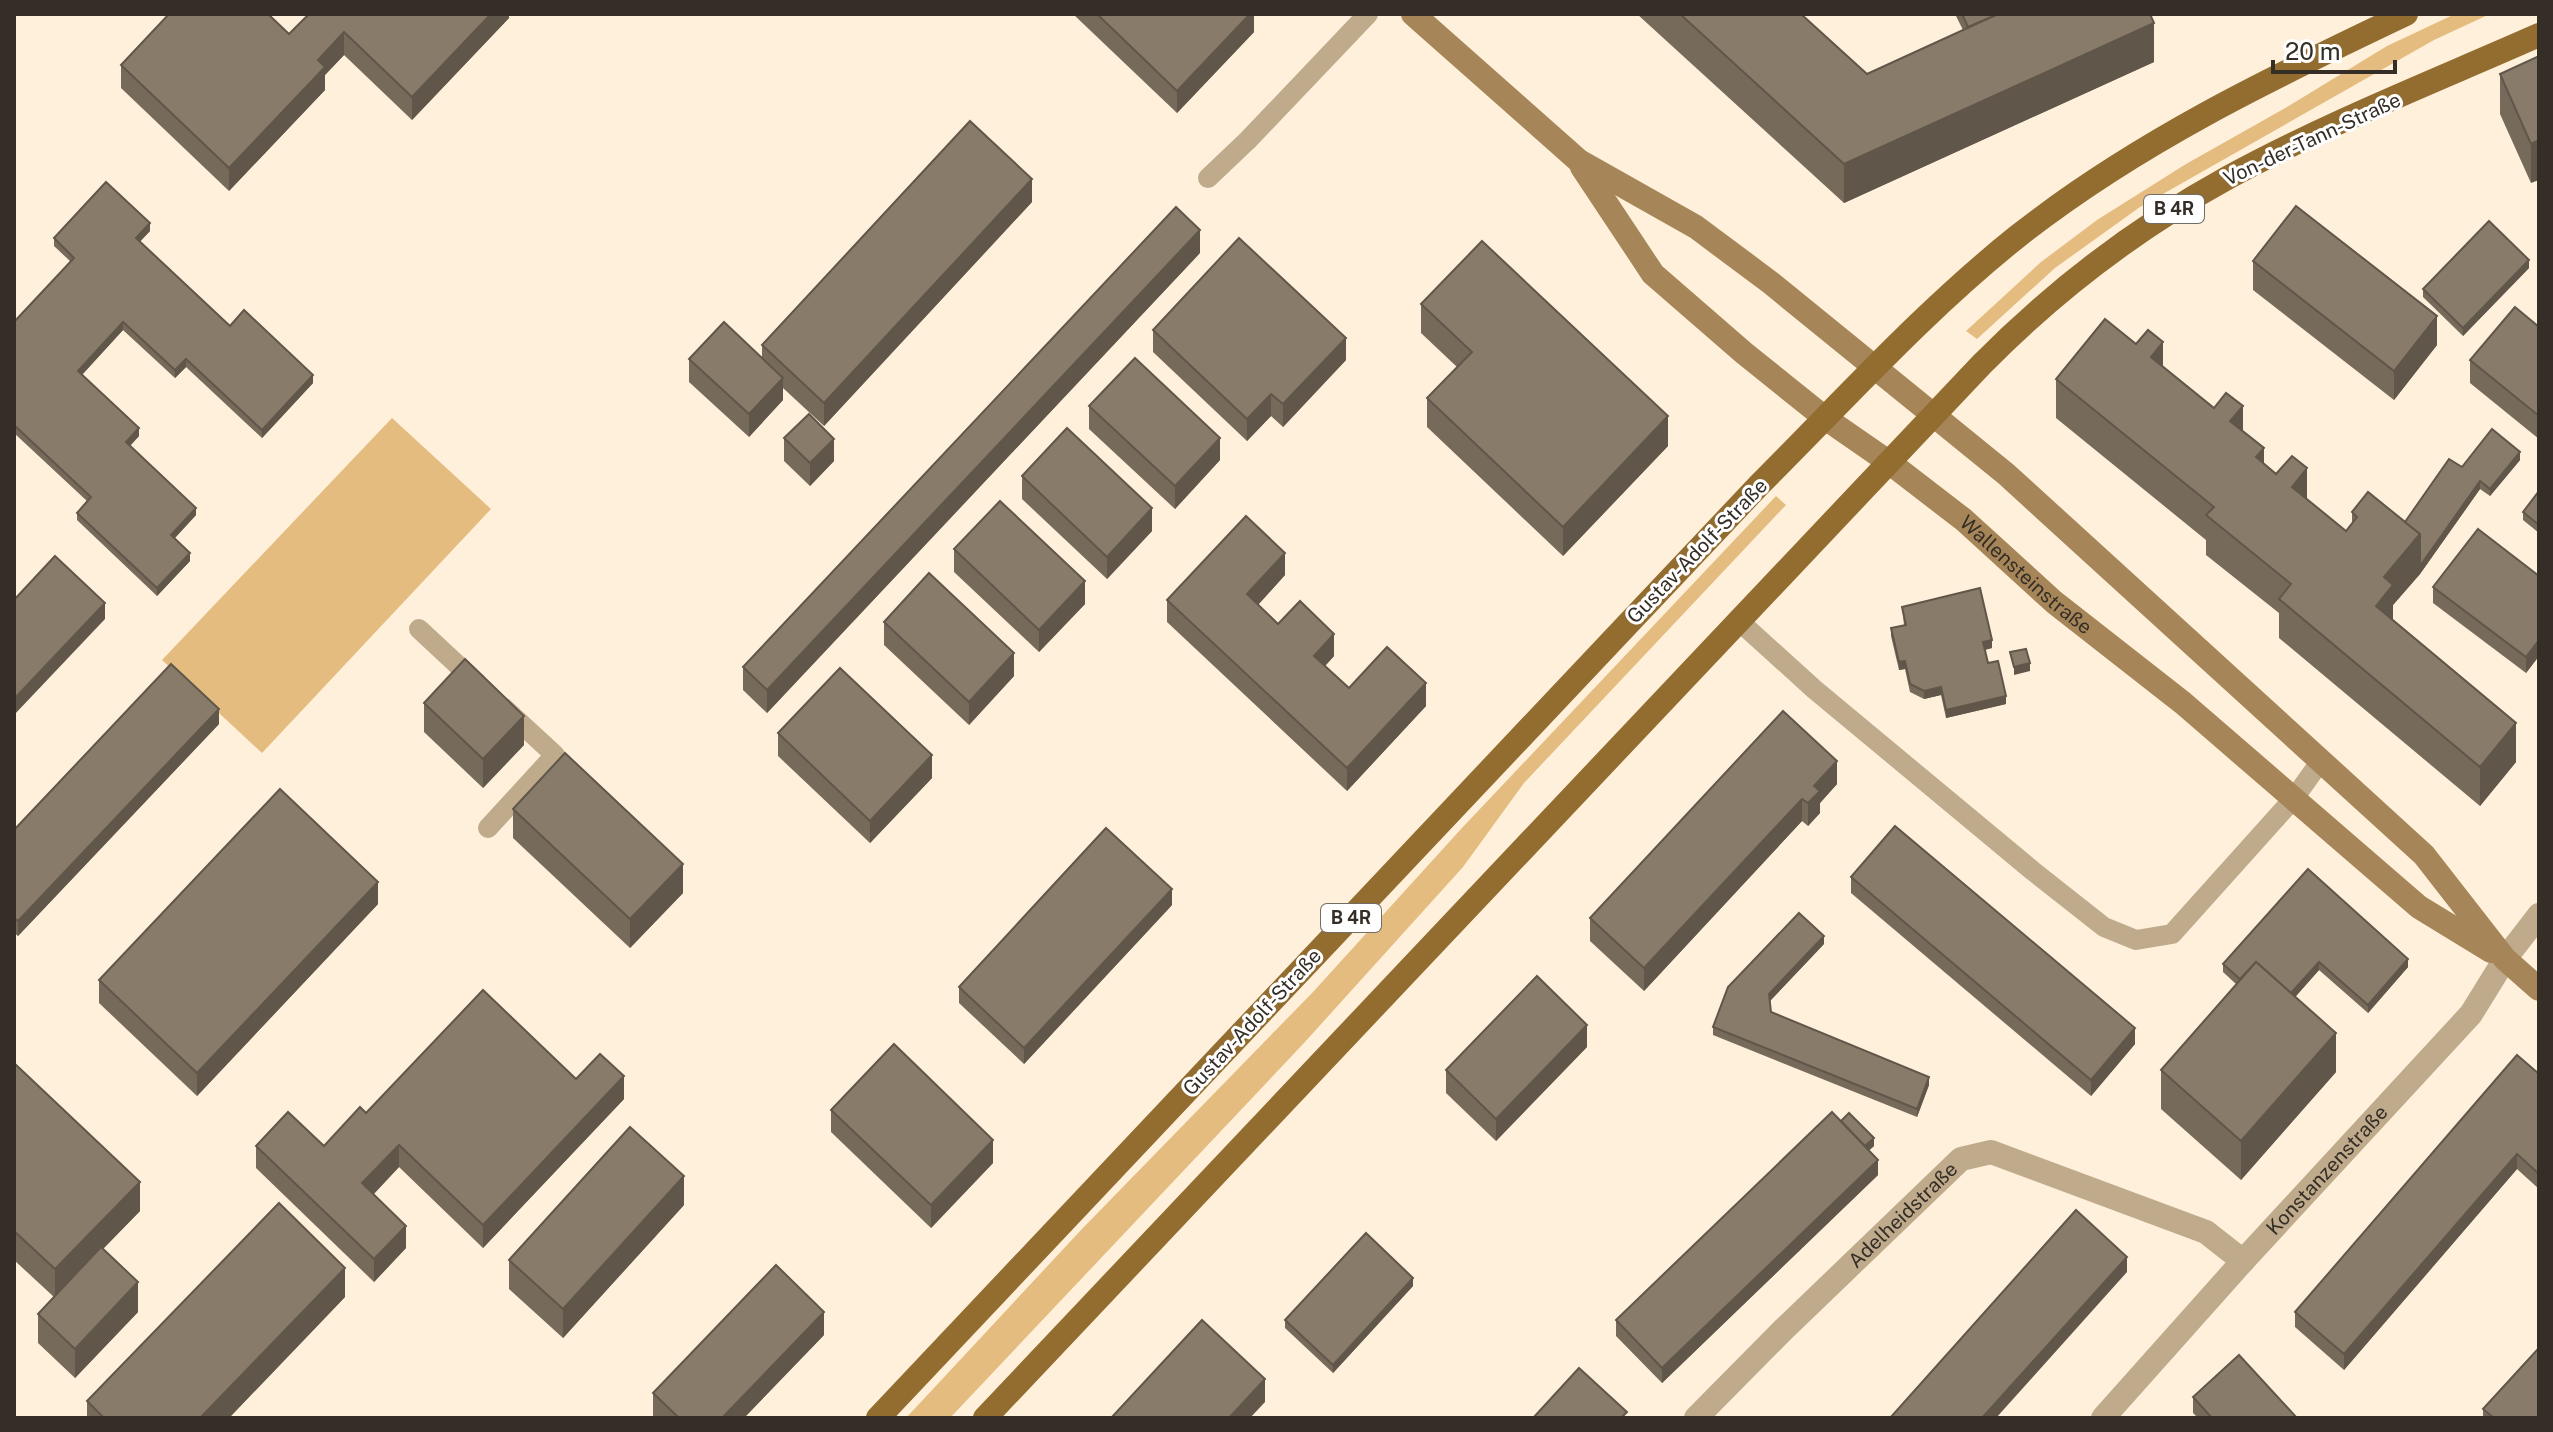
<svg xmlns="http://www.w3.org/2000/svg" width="2553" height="1432" viewBox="0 0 2553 1432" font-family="'Public Sans',sans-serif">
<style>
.green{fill:#e5bc7f}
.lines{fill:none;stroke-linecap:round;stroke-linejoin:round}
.lane{stroke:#bfaa8c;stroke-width:20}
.street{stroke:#bfaa8c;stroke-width:24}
.secondary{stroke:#a68659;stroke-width:24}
.primary{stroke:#936d30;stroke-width:24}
.wall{fill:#766a5a}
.shaded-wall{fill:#60564a}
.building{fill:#897b69;stroke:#60564a;stroke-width:2}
.labels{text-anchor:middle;stroke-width:6;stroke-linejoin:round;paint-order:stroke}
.shield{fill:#fff;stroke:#716d67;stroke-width:2}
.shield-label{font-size:18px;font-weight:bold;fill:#342e26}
.street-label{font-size:20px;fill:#342e26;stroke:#fff}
</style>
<rect width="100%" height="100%" fill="#fff0db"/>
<g class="green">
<polygon points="2455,14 2490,14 2434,40 2140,207 2055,268 1977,339 1966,331 2041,262 2097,220 2186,164 2287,107 2387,46"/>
<polygon points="392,418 491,509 262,753 162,660"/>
<polygon points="1776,496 1786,505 1524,783 1463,867 1304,1043 950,1418 906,1418 1081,1230 1313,992 1461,829"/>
</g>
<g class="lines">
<g class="lane">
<polyline points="1208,178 1248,140 1368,14"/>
<polyline points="1739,621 1814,689 2033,871 2104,927 2136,940 2172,934 2295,797 2320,762"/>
<polyline points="419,629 477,683"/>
<polyline points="488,828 555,755 504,708"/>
</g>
<g class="street">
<path id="s1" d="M1696,1418l87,-88 178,-171 30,-7 215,80 37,29"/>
<path id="s2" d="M2103,1418l140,-157 228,-247 34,-55 34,-44"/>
</g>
<g class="secondary">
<polyline points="1413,14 1579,161 1696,227 1771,283 2006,474 2424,855 2505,959 2539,989"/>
<path id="s3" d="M1582,167l71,107 91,79 81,65 65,45 74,57 90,82 129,101 236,204 72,44"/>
</g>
<g class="primary">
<path d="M878,1418l882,-934c84,-84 165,-174 258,-248 118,-93 253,-158 388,-222"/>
<path d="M985,1418l997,-1054c72,-73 156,-137 247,-187 99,-54 206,-96 310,-142"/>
</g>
</g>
<g class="wall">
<polygon points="307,14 509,14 509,18 412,120 344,55 325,75 325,90 229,191 121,88 121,65 289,34 307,16"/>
<polygon points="1073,14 1254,14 1254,32 1177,113"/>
<polygon points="1637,14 1801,14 1867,74 1963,30 1955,14 2150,14 2154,62 1844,203"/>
<polygon points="2539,56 2531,183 2500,114 2500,74"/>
<polygon points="1032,202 824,426 783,388 783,400 749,437 689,382 689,359 762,358 762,345"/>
<polygon points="150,231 140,241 230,326 313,383 262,438 186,367 175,378 123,330 82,375 139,436 130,446 196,515 175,538 190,561 157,596 77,520 77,513 87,501 14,433 14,322 71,262 54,246 54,238"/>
<polygon points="1200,253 767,713 743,690 743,667"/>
<polygon points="2253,261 2437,345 2394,400 2253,290"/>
<polygon points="2529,268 2463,336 2423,297 2423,289"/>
<polygon points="1421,304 1668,446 1563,556 1427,427 1427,398 1457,367 1421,333"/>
<polygon points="2539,327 2539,439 2470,383 2470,360"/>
<polygon points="1153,330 1346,360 1283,427 1271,416 1247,441 1153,352"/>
<polygon points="2136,344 2243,432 2264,463 2346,531 2352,524 2352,512 2405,522 2462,467 2520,460 2490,496 2480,489 2420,574 2393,605 2393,620 2516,762 2480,806 2279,638 2279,613 2206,555 2206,540 2056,418 2056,379"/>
<polygon points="1089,406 1220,460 1175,509 1089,429"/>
<polygon points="784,438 834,461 810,486 784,461"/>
<polygon points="1022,476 1152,531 1107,579 1022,499"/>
<polygon points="2539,491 2539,533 2523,520 2523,512"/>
<polygon points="954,549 1085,604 1039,652 954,572"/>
<polygon points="1285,575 1258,605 1278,624 1334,656 1325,666 1349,688 1426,706 1347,791 1167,622 1167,600"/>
<polygon points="2539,576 2539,656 2526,673 2433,603 2433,587"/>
<polygon points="1902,607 1992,648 1985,650 1988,663 2006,704 1946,718 1941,695 1924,699 1910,692 1905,669 1899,670 1891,636 1891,628 1904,625"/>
<polygon points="884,622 1014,676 969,725 884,645"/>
<polygon points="424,703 524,745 483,788 424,732"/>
<polygon points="1783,711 1837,784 1820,803 1820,813 1808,826 1802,821 1644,991 1590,941 1590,918"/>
<polygon points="219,724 18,936 14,933 14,830"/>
<polygon points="778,733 932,778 870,843 778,756"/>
<polygon points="513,809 683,893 630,948 513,838"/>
<polygon points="2308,869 2408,967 2368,1013 2319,970 2295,997 2336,1072 2241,1180 2161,1109 2161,1070 2236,984 2223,972 2223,964"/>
<polygon points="1851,877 2135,1044 2091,1096 1851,893"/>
<polygon points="378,904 197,1096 99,1003 99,980"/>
<polygon points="1172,905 1024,1064 959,1003 959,987"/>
<polygon points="1824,944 1770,1001 1771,1012 1929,1085 1917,1117 1713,1035 1713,1027"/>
<polygon points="1587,1047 1496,1141 1446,1093 1446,1070"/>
<polygon points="14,1063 140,1211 103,1249 138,1312 75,1378 38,1343 38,1314 54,1297 14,1260"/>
<polygon points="2539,1074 2539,1189 2517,1169 2344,1370 2295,1327 2295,1312"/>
<polygon points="576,1079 624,1099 483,1248 399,1167 374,1194 406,1248 374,1282 256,1168 256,1146 324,1146 366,1113"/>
<polygon points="831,1110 993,1163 931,1228 831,1132"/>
<polygon points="1841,1121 1874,1146 1869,1150 1878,1175 1662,1383 1616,1336 1616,1320"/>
<polygon points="684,1205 563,1338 509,1289 509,1260"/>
<polygon points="1413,1286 1333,1373 1285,1328 1285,1320"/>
<polygon points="345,1297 229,1418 87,1418 87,1401"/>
<polygon points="824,1335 744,1418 655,1418 653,1416 653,1393"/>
<polygon points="2193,1397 2297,1418 2198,1418 2193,1413"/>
<polygon points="2483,1409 2539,1418 2483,1418"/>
</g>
<g class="shaded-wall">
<polygon points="491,14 509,14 509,18 412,120 412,97"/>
<polygon points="1250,14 1254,14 1254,32 1177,113 1177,91"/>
<polygon points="2154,23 2154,62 1844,203 1844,164"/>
<polygon points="344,32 344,55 325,75 325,90 229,191 229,168 318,60"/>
<polygon points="2539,140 2539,180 2531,183 2531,144"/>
<polygon points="1032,179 1032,202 824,426 824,403"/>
<polygon points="150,223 150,231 136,246 136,238"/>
<polygon points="1200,230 1200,253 767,713 767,690"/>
<polygon points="2529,260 2529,268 2463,336 2463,328"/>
<polygon points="2437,316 2437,345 2394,400 2394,371"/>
<polygon points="123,322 123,330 78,379 78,371"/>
<polygon points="1346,338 1346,360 1283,427 1283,404"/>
<polygon points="2163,342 2163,381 2151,357"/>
<polygon points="186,359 186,367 175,378 175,370"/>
<polygon points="313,375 313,383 262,438 262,430"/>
<polygon points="783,378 783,400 749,437 749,414"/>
<polygon points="1271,394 1271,416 1247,441 1247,419"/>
<polygon points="2243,406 2243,445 2230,421"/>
<polygon points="1668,416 1668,446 1563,556 1563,527"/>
<polygon points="139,428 139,436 126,450 126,442"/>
<polygon points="1220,438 1220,460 1175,509 1175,486"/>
<polygon points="834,439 834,461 810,486 810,463"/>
<polygon points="2264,448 2264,488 2256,457"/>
<polygon points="2520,452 2520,460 2490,496 2490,489"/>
<polygon points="2307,468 2307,508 2292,487"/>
<polygon points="2480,481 2480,489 2420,574 2420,566"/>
<polygon points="196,508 196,515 171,542 171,535"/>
<polygon points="1152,508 1152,531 1107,579 1107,557"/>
<polygon points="2420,534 2420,574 2393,605 2393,624 2376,606 2384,577"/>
<polygon points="190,553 190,561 157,596 157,588"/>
<polygon points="1285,553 1285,575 1247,617 1247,594"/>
<polygon points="1085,581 1085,604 1039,652 1039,630"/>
<polygon points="105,603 105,619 14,715 14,699"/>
<polygon points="1334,634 1334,656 1314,678 1314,656"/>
<polygon points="1992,640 1992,648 1983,650 1983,642"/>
<polygon points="2539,640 2539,656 2526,673 2526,657"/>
<polygon points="1014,653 1014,676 969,725 969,702"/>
<polygon points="1905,661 1905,669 1899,670 1899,662"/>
<polygon points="2030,663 2030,671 2014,675 2014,667"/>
<polygon points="1426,683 1426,706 1347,791 1347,768"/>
<polygon points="1941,687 1941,695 1924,699 1924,691"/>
<polygon points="2006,696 2006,704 1946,718 1946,710"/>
<polygon points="219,709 219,724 18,936 18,921"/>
<polygon points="524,716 524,745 483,788 483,759"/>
<polygon points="2516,723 2516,762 2480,806 2480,767"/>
<polygon points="932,755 932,778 870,843 870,821"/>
<polygon points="1837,761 1837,784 1820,803 1820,813 1808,826 1808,803 1814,786"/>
<polygon points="1802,799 1802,821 1644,991 1644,968"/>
<polygon points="683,864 683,893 630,948 630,919"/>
<polygon points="378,882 378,904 197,1096 197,1073"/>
<polygon points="1172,889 1172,905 1024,1064 1024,1048"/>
<polygon points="1824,936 1824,944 1769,1002 1769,994"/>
<polygon points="2408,959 2408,967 2368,1013 2368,1005"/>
<polygon points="2319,962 2319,970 2276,1019 2276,1011"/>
<polygon points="1587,1025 1587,1047 1496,1141 1496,1119"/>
<polygon points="2135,1028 2135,1044 2091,1096 2091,1080"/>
<polygon points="2336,1033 2336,1072 2241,1180 2241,1141"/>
<polygon points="624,1076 624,1099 483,1248 483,1225"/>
<polygon points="1929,1077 1929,1085 1917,1117 1917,1109"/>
<polygon points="1874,1138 1874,1146 1861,1158 1861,1150"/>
<polygon points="993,1140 993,1163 931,1228 931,1205"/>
<polygon points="399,1145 399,1167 362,1206 362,1183"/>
<polygon points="2517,1154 2517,1169 2344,1370 2344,1354"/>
<polygon points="1878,1160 1878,1175 1662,1383 1662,1368"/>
<polygon points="684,1176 684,1205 563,1338 563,1309"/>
<polygon points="140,1182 140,1211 55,1298 55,1269"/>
<polygon points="406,1226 406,1248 374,1282 374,1259"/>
<polygon points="2127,1257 2127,1272 1996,1418 1982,1418"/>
<polygon points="345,1268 345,1297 229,1418 200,1418"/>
<polygon points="1413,1278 1413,1286 1333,1373 1333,1365"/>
<polygon points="138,1282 138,1312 75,1378 75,1349"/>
<polygon points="824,1312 824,1335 744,1418 722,1418"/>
<polygon points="1265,1379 1265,1402 1250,1418 1229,1418"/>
</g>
<g class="building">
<polygon points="169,14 268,14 289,34 309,14 491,14 412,97 344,32 318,60 325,67 229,168 121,65"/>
<polygon points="1097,14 1250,14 1177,91"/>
<polygon points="1680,14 1801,14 1867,74 1998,14 2150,14 2154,23 1844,164"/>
<polygon points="1962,14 1998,14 1968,27"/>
<polygon points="2539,56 2539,140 2531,144 2500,74"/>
<polygon points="970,121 1032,179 824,403 762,345"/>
<polygon points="106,182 150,223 136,238 230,326 244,310 313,375 262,430 186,359 175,370 123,322 78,371 139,428 126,442 196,508 171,535 190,553 157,588 77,513 91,497 14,425 14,322 74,258 54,238"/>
<polygon points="2296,206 2437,316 2394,371 2253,261"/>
<polygon points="1176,207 1200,230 767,690 743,667"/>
<polygon points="2489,221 2529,260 2463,328 2423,289"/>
<polygon points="1239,238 1346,338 1283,404 1271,394 1247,419 1153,330"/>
<polygon points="1482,241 1668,416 1563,527 1427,398 1472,352 1421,304"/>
<polygon points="2515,307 2539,327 2539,416 2470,360"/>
<polygon points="2105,319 2136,344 2148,330 2163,342 2151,357 2214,408 2226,393 2243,406 2230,421 2264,448 2256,457 2276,474 2292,456 2307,468 2292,487 2346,531 2357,517 2352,512 2368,492 2420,534 2384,577 2393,585 2376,606 2516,723 2480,767 2279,599 2291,584 2206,515 2214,507 2056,379"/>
<polygon points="724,322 783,378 749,414 689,359"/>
<polygon points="1135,358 1220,438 1175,486 1089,406"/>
<polygon points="809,414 834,439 810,463 784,438"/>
<polygon points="1067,428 1152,508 1107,557 1022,476"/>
<polygon points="2492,429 2520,452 2490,489 2480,481 2420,566 2420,534 2405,522 2449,459 2462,467"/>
<polygon points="2539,491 2539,525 2523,512"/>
<polygon points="1000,501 1085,581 1039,630 954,549"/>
<polygon points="1246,516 1285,553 1247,594 1278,624 1300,601 1334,634 1314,656 1349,688 1387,647 1426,683 1347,768 1167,600"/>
<polygon points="2478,529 2539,576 2539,640 2526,657 2433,587"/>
<polygon points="55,556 105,603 14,699 14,600"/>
<polygon points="929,573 1014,653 969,702 884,622"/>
<polygon points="1980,588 1992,640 1983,642 1988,663 1998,661 2006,696 1946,710 1941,687 1924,691 1910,684 1905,661 1899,662 1891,628 1906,625 1902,607"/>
<polygon points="2026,649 2030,663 2014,667 2010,652"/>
<polygon points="465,659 524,716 483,759 424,703"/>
<polygon points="171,664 219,709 18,921 14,918 14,830"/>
<polygon points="840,668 932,755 870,821 778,733"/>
<polygon points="1783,711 1837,761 1814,786 1820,791 1808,803 1802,799 1644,968 1590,918"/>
<polygon points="565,753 683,864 630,919 513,809"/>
<polygon points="280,789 378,882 197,1073 99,980"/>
<polygon points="1895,826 2135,1028 2091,1080 1851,877"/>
<polygon points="1106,828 1172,889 1024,1048 959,987"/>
<polygon points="2308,869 2408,959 2368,1005 2319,962 2291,993 2256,962 2240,979 2223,964"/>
<polygon points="1799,913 1824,936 1769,994 1771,1012 1929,1077 1917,1109 1713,1027 1728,987"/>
<polygon points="2256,962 2336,1033 2241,1141 2161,1070"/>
<polygon points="1537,976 1587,1025 1496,1119 1446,1070"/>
<polygon points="483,990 576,1079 600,1054 624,1076 483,1225 399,1145 362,1183 406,1226 374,1259 256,1146 288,1112 324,1146 360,1107 366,1113"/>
<polygon points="894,1044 993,1140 931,1205 831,1110"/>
<polygon points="2517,1055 2539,1074 2539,1174 2517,1154 2344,1354 2295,1312"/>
<polygon points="14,1063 140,1182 55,1269 14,1231"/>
<polygon points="1832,1112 1878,1160 1662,1368 1616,1320"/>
<polygon points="1849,1113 1874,1138 1865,1146 1841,1121"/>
<polygon points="630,1127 684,1176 563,1309 509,1260"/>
<polygon points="279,1203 345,1268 200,1418 104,1418 87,1401"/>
<polygon points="2076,1210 2127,1257 1982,1418 1890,1418"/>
<polygon points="1366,1233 1413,1278 1333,1365 1285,1320"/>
<polygon points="101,1247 138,1282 75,1349 38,1314"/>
<polygon points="776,1265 824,1312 722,1418 679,1418 653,1393"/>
<polygon points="1202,1320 1265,1379 1229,1418 1111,1418"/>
<polygon points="2538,1349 2539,1350 2539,1418 2494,1418 2483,1409"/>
<polygon points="2239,1355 2297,1418 2212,1418 2193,1397"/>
<polygon points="1579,1368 1627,1412 1621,1418 1533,1418"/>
</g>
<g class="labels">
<g class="shield">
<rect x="2144" y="195" width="60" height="28" rx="6"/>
<rect x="1321" y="904" width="60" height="28" rx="6"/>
</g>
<g class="shield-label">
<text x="2174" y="215">B 4R</text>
<text x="1351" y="924">B 4R</text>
</g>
<g class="street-label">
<text transform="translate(2312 139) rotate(-25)" y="7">Von-der-Tann-Straße</text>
<text transform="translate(1697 551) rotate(-46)" y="7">Gustav-Adolf-Straße</text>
<text dy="7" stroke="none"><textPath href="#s3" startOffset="608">Wallensteinstraße</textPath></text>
<text transform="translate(1252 1022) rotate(-47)" y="7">Gustav-Adolf-Straße</text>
<text dy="7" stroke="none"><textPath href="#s2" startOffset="334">Konstanzenstraße</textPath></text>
<text dy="7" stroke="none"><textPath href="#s1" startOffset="290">Adelheidstraße</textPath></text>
</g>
</g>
<rect width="2553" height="1432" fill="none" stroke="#342e26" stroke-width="32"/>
<path d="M2273 60v12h122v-12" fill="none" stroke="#342e26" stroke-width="4"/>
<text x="2285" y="60" font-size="24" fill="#342e26" stroke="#ffffff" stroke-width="6" paint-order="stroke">20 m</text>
</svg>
